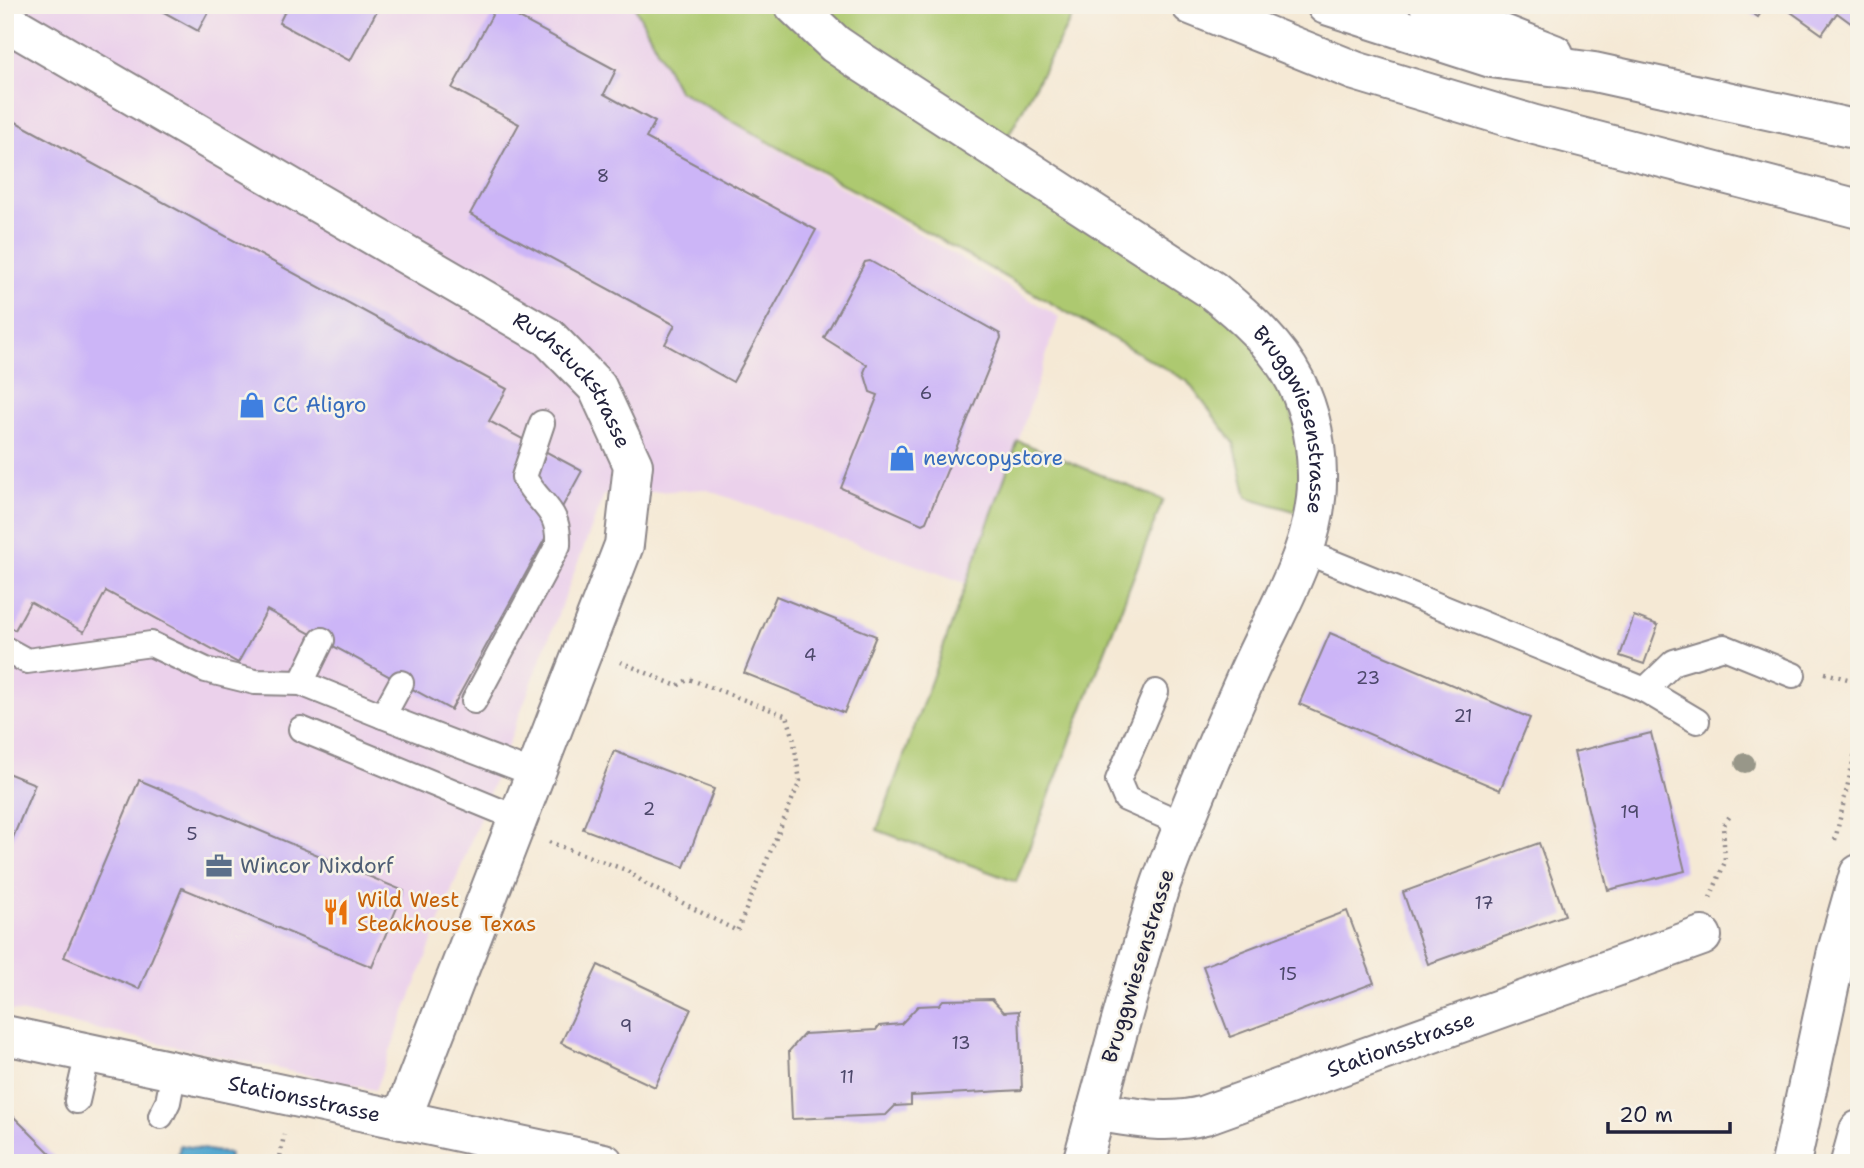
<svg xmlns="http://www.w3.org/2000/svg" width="1864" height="1168" viewBox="0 0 1864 1168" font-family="'Shantell Sans',sans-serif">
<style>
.built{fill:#ebd1eb}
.green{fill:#adc96f;stroke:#687655;stroke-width:2}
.water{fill:#55a8d0;stroke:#3c6586;stroke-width:2}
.building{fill:#ccb5f7}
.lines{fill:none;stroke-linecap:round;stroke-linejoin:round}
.service-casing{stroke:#8c8688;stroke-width:28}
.minor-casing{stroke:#8c8688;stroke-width:42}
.tertiary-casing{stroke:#8c8688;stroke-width:42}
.primary-casing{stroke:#8c8688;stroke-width:42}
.motorway-casing{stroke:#8c8688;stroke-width:42}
.path{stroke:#8c8688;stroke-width:4.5;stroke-dasharray:2 5;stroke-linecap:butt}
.service{stroke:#fff;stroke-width:24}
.minor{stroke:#fff;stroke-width:38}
.tertiary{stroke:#fff;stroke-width:38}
.primary{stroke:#fff;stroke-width:38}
.motorway{stroke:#fff;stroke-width:38}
.tree{fill:#989789}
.labels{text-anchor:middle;stroke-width:5;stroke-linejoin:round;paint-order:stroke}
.number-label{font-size:18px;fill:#4c476a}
.street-label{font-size:21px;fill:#22223b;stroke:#f7f3e8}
.shop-label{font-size:21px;fill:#366cbe;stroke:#f7f3e8;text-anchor:start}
.service-label{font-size:21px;fill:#4e5e75;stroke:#f7f3e8;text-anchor:start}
.food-label{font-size:21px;fill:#c56008;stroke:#f7f3e8;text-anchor:start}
</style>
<rect width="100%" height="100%" fill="#f7f3e8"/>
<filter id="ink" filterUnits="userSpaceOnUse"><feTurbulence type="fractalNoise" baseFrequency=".0143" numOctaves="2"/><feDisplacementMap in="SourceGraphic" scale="14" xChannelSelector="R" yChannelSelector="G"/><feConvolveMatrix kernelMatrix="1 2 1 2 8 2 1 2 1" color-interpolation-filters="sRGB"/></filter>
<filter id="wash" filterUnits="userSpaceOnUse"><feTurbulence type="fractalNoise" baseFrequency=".00686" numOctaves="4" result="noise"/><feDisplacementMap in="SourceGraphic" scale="28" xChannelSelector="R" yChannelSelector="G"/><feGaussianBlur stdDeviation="1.57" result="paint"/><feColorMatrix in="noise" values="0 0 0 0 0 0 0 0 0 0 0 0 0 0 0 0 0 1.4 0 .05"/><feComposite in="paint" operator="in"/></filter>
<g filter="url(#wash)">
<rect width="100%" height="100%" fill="#f5e9d5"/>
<polygon class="built" points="5,5 634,5 678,90 1059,317 971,585 705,489 604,495 375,1090 5,1009"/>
<g class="green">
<polygon points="634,5 1085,5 1073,15 999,153 1278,350 1314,517 1247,497 1234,443 1187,381 678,90"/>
<polygon points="1018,441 1163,500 1016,882 877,830"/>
</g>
<polygon class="water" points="180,1145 230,1154 228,1163 177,1163"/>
<g id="blocks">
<g class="building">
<polygon points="151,5 212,5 198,31"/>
<polygon points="288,5 380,5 350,61 279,23"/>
<polygon points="1741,5 1766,5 1758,17"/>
<polygon points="1781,5 1859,5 1859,29 1837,13 1822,34"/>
<polygon points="497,6 616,70 604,94 655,122 646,138 816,230 733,382 665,344 675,325 470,214 519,124 452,88"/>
<polygon points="5,116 507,389 489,421 582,471 451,710 267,610 238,663 106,591 84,632 30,602 15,630 5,624"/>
<polygon points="870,261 1000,334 1001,338 926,522 922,524 841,488 878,395 870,392 864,372 867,365 824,338 865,262"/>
<polygon points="776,596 876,636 844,713 744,673"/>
<polygon points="1634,616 1658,625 1644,664 1620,656"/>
<polygon points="1330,633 1530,718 1500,790 1299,704"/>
<polygon points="1651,733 1685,871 1608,890 1574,752"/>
<polygon points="614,751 714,789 684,867 583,829"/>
<polygon points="5,772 35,784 5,857"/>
<polygon points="139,780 404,891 372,967 182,888 139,989 64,957"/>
<polygon points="1539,843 1565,915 1428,964 1403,892"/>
<polygon points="1347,911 1374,983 1230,1037 1203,966"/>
<polygon points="598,965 691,1009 655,1087 561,1043"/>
<polygon points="992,999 1004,1012 1019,1011 1022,1090 911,1096 911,1105 895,1106 886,1115 792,1119 789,1051 804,1034 876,1030 879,1026 901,1024 918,1006 939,1005 943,1000"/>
<polygon points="9,1112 60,1163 5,1163 5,1116"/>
</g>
</g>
</g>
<g filter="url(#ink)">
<use href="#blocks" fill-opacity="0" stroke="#8c8688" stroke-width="2"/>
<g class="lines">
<g class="service-casing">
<g id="service">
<polyline points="1304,551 1645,690 1697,721"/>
<polyline points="5,649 27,661 151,644 206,670 255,682 301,683 383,716 401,683"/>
<polyline points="301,683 322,640"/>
<polyline points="1645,690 1674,662 1724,647 1793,675"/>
<polyline points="1156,692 1118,780 1126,799 1185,825"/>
<path d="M474,701l84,-156c2,-37 -19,-39 -34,-68l18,-54"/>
<polyline points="383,716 534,774"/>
<polyline points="301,729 517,818"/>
<polyline points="77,1101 88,1053"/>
<polyline points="161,1116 168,1102 174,1071"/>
</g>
</g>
<g class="minor-casing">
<g id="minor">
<path id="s1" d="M794,5l41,39 25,17 352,229c65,51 104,98 105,185 2,70 -41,135 -69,198 -30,67 -59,136 -85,205 -9,24 -15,51 -23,76 -20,69 -39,139 -58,209"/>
<path id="s2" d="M5,21l543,316 49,50 36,78 -9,80 -223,575"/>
<path id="s3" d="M1096,1111c37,7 72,14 109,4l497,-179"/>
</g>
</g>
<g class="tertiary-casing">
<g id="tertiary">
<path id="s4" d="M5,1035l599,128"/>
</g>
</g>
<g class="primary-casing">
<g id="primary">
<polyline points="1791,1163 1837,951 1859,874"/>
<polyline points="1850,1163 1859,1130"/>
</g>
</g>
<g class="motorway-casing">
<g id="motorway">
<polyline points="1191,5 1355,71 1535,125 1859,209"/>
<polyline points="1326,5 1491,58 1594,72 1859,130"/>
<polyline points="1429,5 1554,54"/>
</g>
</g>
<g class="path">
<polyline points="1825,673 1859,682"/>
<polyline points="1835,840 1859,736"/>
<polyline points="549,842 626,870 646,884 737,931 800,781 793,736 787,716 689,679 677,686 621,662"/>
<polyline points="1710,898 1725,862 1723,826 1732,813"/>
<polyline points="279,1163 284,1135"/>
</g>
<use href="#service" class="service"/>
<use href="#minor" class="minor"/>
<use href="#tertiary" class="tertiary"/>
<use href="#primary" class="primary"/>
<use href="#motorway" class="motorway"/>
</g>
<circle class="tree" cx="1745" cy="763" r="10"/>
</g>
<defs>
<g id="shop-bare" transform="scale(2.1)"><path d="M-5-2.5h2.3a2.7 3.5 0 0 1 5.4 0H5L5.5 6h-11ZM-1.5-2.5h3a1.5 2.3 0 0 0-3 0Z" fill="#3f7fe0" stroke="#f7f3e8" stroke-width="2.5" paint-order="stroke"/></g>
<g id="office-bare" transform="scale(2.1)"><path d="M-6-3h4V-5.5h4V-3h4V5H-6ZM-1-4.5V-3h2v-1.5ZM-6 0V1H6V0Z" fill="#5c6f8a" stroke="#f7f3e8" stroke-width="2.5" paint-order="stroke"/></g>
<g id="restaurant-bare" transform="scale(2.1)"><path d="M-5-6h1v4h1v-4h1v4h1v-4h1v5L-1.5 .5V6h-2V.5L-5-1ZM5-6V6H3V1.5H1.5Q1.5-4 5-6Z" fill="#e8710a" stroke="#f7f3e8" stroke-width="2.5" paint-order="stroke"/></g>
</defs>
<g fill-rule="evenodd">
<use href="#shop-bare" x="252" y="405"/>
<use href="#shop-bare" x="902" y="458"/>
<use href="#office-bare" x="219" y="866"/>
<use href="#restaurant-bare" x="336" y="912"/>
</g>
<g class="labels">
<g class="number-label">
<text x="603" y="182">8</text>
<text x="926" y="399">6</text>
<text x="810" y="661">4</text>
<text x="1368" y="684">23</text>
<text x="1463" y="722">21</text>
<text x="649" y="815">2</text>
<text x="1630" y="818">19</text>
<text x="192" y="840">5</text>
<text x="1484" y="909">17</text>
<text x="1288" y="980">15</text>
<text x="626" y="1032">9</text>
<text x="961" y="1049">13</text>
<text x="847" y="1083">11</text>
</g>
<g class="street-label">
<text dy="7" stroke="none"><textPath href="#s2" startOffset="677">Ruchstuckstrasse</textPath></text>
<text dy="7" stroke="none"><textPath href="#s1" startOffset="667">Bruggwiesenstrasse</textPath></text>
<text transform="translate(1138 966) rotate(-73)" y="7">Bruggwiesenstrasse</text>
<text dy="7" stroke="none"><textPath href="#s3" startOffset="318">Stationsstrasse</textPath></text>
<text dy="7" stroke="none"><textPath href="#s4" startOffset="306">Stationsstrasse</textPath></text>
</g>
<g class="shop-label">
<text x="273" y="412">CC Aligro</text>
<text x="923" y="465">newcopystore</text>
</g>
<g class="service-label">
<text x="240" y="873">Wincor Nixdorf</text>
</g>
<g class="food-label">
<text x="357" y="907">Wild West<tspan x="357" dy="24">Steakhouse Texas</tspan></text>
</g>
</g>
<rect width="1864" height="1168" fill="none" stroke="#f7f3e8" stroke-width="28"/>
<path d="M1608 1122v10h122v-10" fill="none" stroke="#22223b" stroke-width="3.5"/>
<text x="1619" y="1122" font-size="21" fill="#22223b" stroke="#f7f3e8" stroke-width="5" paint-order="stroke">20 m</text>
</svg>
